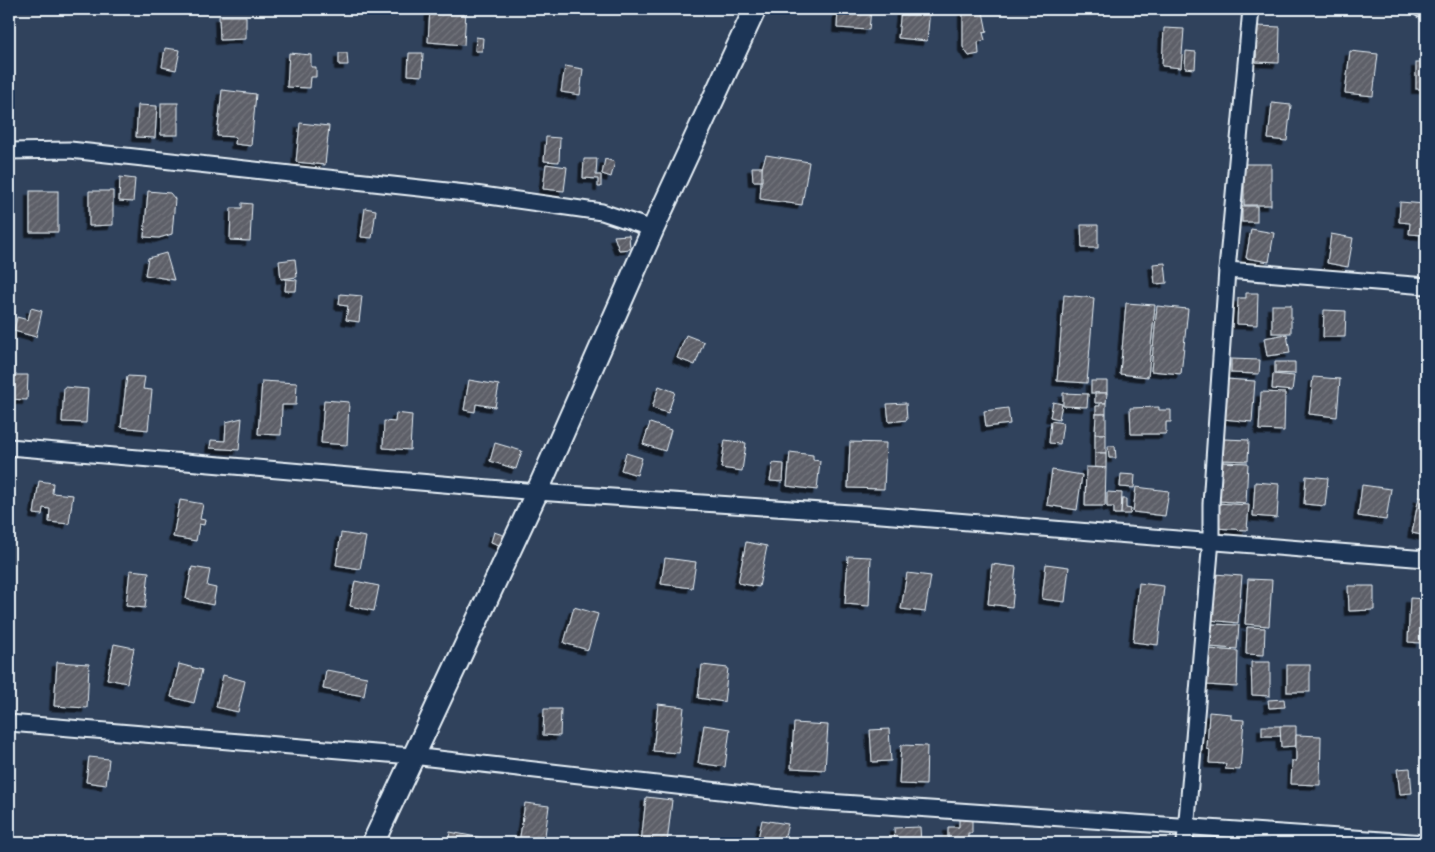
<svg xmlns="http://www.w3.org/2000/svg" width="1435" height="852" viewBox="0 0 1435 852" font-family="'Playpen Sans',sans-serif">
<style>
.building{fill:url(#building-hatch);stroke:#e8f1f8;filter:url(#shadow)}
.lines{fill:none;stroke-linecap:round;stroke-linejoin:round}
.minor-casing{stroke:#e8f1f8;stroke-width:19}
.secondary-casing{stroke:#e8f1f8;stroke-width:25}
.minor{stroke:#1d3557;stroke-width:15}
.secondary{stroke:#1d3557;stroke-width:21}
</style>
<defs>
<pattern id="building-hatch" width="6" height="6" patternUnits="userSpaceOnUse" patternTransform="scale(1.25)"><rect width="6" height="6" fill="#5d5f67"/><path d="M-1 1l2-2M0 6l6-6M5 7l2-2" fill="none" stroke="#74767e"/></pattern>
<filter id="shadow"><feDropShadow dx="-4.5" dy="4.5" stdDeviation="0" flood-color="#0009"/></filter>
</defs>
<rect width="100%" height="100%" fill="#30425c"/>
<filter id="ink" filterUnits="userSpaceOnUse"><feTurbulence type="fractalNoise" baseFrequency=".02" numOctaves="2"/><feDisplacementMap in="SourceGraphic" scale="10" xChannelSelector="R" yChannelSelector="G"/><feConvolveMatrix kernelMatrix="1 2 1 2 8 2 1 2 1" color-interpolation-filters="sRGB"/></filter>
<g filter="url(#ink)">
<g class="building">
<polygon points="430,9 466,9 464,45 428,42"/>
<polygon points="838,9 871,9 869,30 837,28"/>
<polygon points="901,9 930,9 927,41 898,38"/>
<polygon points="963,9 981,9 983,12 987,32 983,33 985,40 978,42 979,54 969,56 963,47"/>
<polygon points="219,16 246,16 246,39 220,40"/>
<polygon points="1257,26 1280,27 1279,63 1256,62"/>
<polygon points="1164,28 1184,29 1181,68 1162,66"/>
<polygon points="476,37 483,38 482,51 475,51"/>
<polygon points="165,48 180,50 176,70 162,67"/>
<polygon points="1186,51 1196,52 1195,69 1185,68"/>
<polygon points="1350,51 1378,54 1373,96 1345,93"/>
<polygon points="289,53 311,55 311,67 316,67 316,77 311,77 310,88 287,87"/>
<polygon points="339,53 347,53 348,65 339,65"/>
<polygon points="409,53 423,53 422,76 408,75"/>
<rect x="1416" y="63" width="10" height="26"/>
<polygon points="565,66 583,69 580,95 561,92"/>
<polygon points="222,90 256,94 251,146 235,144 236,137 217,136"/>
<rect x="161" y="103" width="17" height="32"/>
<polygon points="1272,103 1291,105 1287,141 1268,139"/>
<polygon points="138,105 157,106 155,138 136,137"/>
<polygon points="300,123 329,126 325,165 296,162"/>
<polygon points="546,137 560,138 559,162 544,161"/>
<polygon points="766,155 809,162 802,205 760,199 762,168"/>
<polygon points="584,159 597,159 596,175 601,175 601,187 598,187 598,179 583,178"/>
<polygon points="605,159 615,162 611,177 602,174"/>
<polygon points="546,164 567,167 564,191 543,189"/>
<rect x="1244" y="164" width="27" height="41"/>
<polygon points="752,167 762,167 762,181 753,181"/>
<polygon points="120,177 135,179 133,202 119,201"/>
<rect x="30" y="191" width="28" height="41"/>
<polygon points="89,191 113,191 113,225 89,226"/>
<polygon points="148,191 170,193 175,199 172,234 159,238 144,237"/>
<polygon points="1400,202 1425,204 1423,235 1409,234 1410,223 1399,222"/>
<polygon points="242,203 252,204 250,241 230,240 231,208 242,208"/>
<rect x="1242" y="206" width="15" height="16"/>
<polygon points="365,208 376,210 372,238 361,237"/>
<polygon points="1081,225 1098,225 1098,248 1082,248"/>
<polygon points="1251,229 1274,233 1269,262 1246,258"/>
<polygon points="1331,234 1353,238 1348,267 1327,263"/>
<polygon points="629,235 630,249 619,250 614,236"/>
<polygon points="166,253 174,280 145,275 148,258"/>
<polygon points="295,259 297,277 281,279 279,261"/>
<polygon points="1165,263 1167,283 1155,284 1153,264"/>
<polygon points="286,279 297,280 296,291 285,291"/>
<polygon points="1246,293 1258,293 1257,325 1237,324 1238,298 1246,298"/>
<polygon points="340,294 362,296 359,322 346,320 348,306 339,305"/>
<polygon points="1064,295 1094,298 1087,383 1057,381"/>
<polygon points="1126,303 1155,305 1148,377 1120,374"/>
<rect x="1272" y="305" width="19" height="28"/>
<polygon points="1157,306 1188,309 1181,374 1151,371"/>
<polygon points="31,308 42,311 36,337 14,331 17,317 28,320"/>
<polygon points="1324,310 1346,311 1345,337 1323,337"/>
<polygon points="1287,334 1290,353 1267,356 1264,338"/>
<polygon points="686,335 704,342 695,365 677,358"/>
<polygon points="1231,359 1260,360 1259,374 1231,373"/>
<polygon points="1275,362 1295,362 1295,374 1275,373"/>
<polygon points="1273,374 1294,376 1292,391 1272,389"/>
<polygon points="9,375 28,375 27,400 9,399"/>
<polygon points="127,376 145,377 143,389 152,390 148,430 121,427"/>
<polygon points="1313,377 1340,379 1337,417 1309,414"/>
<polygon points="1226,379 1255,381 1252,422 1223,419"/>
<polygon points="469,380 499,385 495,407 476,404 475,412 464,410"/>
<polygon points="262,381 297,383 296,405 282,405 281,435 258,434"/>
<rect x="1091" y="381" width="16" height="12"/>
<polygon points="659,386 675,392 668,413 652,408"/>
<polygon points="64,387 88,389 86,423 62,422"/>
<polygon points="1261,392 1285,393 1284,431 1259,430"/>
<polygon points="1063,393 1088,394 1087,407 1063,406"/>
<polygon points="1095,393 1107,393 1106,403 1095,403"/>
<polygon points="324,400 349,402 347,445 321,443"/>
<polygon points="1053,402 1062,404 1059,419 1050,417"/>
<polygon points="906,403 907,420 889,422 887,404"/>
<polygon points="1100,403 1106,403 1106,414 1096,414 1096,406 1100,406"/>
<polygon points="1159,407 1159,410 1171,410 1171,422 1166,422 1166,434 1131,434 1130,408"/>
<polygon points="1008,408 1010,424 986,427 984,411"/>
<polygon points="396,413 412,415 410,450 383,448 384,421 395,422"/>
<polygon points="1096,414 1106,414 1106,434 1095,434"/>
<polygon points="242,418 239,450 210,448 211,440 225,441 226,422"/>
<polygon points="1051,421 1063,423 1060,444 1049,443"/>
<polygon points="650,423 671,430 665,451 643,444"/>
<rect x="1095" y="434" width="11" height="19"/>
<polygon points="1224,439 1249,440 1248,461 1223,460"/>
<polygon points="725,440 746,443 742,471 721,468"/>
<polygon points="850,442 886,443 884,489 848,488"/>
<polygon points="495,443 522,451 516,469 490,461"/>
<polygon points="1108,446 1115,446 1116,458 1109,458"/>
<polygon points="790,452 813,455 813,460 820,461 817,490 787,486"/>
<polygon points="626,453 642,458 637,475 621,470"/>
<polygon points="1095,453 1106,453 1106,468 1095,467"/>
<polygon points="1221,462 1248,463 1246,503 1219,501"/>
<polygon points="773,463 784,464 783,482 770,481"/>
<polygon points="1086,467 1106,468 1105,506 1085,506"/>
<polygon points="1052,470 1082,475 1077,510 1047,505"/>
<polygon points="1121,474 1135,475 1134,488 1120,487"/>
<polygon points="1306,476 1328,478 1325,506 1304,504"/>
<polygon points="39,481 53,483 52,493 73,495 69,524 49,522 50,509 43,508 42,515 34,514"/>
<polygon points="1255,482 1279,484 1277,518 1253,516"/>
<polygon points="1362,485 1391,489 1386,520 1358,516"/>
<polygon points="1136,487 1169,491 1165,516 1133,512"/>
<polygon points="1107,492 1122,493 1121,514 1114,514 1114,507 1107,507"/>
<polygon points="1419,497 1426,498 1426,536 1412,533"/>
<polygon points="1122,499 1126,499 1126,508 1131,509 1130,514 1121,514"/>
<polygon points="180,500 203,504 200,519 205,520 204,525 199,524 196,541 173,537"/>
<polygon points="1216,503 1249,505 1247,530 1215,528"/>
<polygon points="494,532 509,537 505,547 491,542"/>
<polygon points="341,533 366,537 360,569 336,565"/>
<polygon points="746,542 767,546 759,587 738,583"/>
<polygon points="848,556 871,557 869,606 845,604"/>
<polygon points="665,558 696,562 692,588 661,584"/>
<polygon points="992,564 1016,567 1012,607 988,604"/>
<polygon points="1046,564 1069,567 1065,602 1042,599"/>
<polygon points="192,567 210,570 207,586 216,588 213,605 186,599"/>
<polygon points="130,570 149,572 145,608 126,606"/>
<polygon points="907,573 931,576 925,612 901,609"/>
<polygon points="1214,574 1242,576 1238,623 1210,620"/>
<polygon points="1248,579 1272,580 1269,626 1245,624"/>
<polygon points="355,581 379,586 374,611 350,606"/>
<polygon points="1139,583 1164,586 1158,645 1133,642"/>
<polygon points="1348,586 1374,586 1374,610 1349,611"/>
<polygon points="1410,598 1426,599 1426,633 1420,632 1420,643 1408,642"/>
<polygon points="574,607 598,614 588,650 564,643"/>
<polygon points="1210,624 1239,625 1237,649 1209,647"/>
<polygon points="1247,627 1265,628 1264,655 1246,654"/>
<polygon points="114,644 134,648 127,683 107,679"/>
<polygon points="1208,649 1238,651 1237,687 1206,685"/>
<polygon points="57,662 89,664 87,708 54,706"/>
<polygon points="1251,662 1270,662 1270,696 1252,695"/>
<polygon points="179,664 202,670 194,703 171,697"/>
<polygon points="702,665 728,668 724,702 698,698"/>
<rect x="1287" y="665" width="23" height="27"/>
<polygon points="326,670 367,677 364,696 323,689"/>
<polygon points="223,675 245,681 238,712 216,707"/>
<polygon points="1284,699 1285,707 1269,708 1268,700"/>
<polygon points="658,704 684,707 679,753 653,751"/>
<polygon points="544,709 561,709 560,736 543,735"/>
<polygon points="1209,712 1231,714 1231,719 1244,720 1240,770 1225,769 1226,764 1209,763 1210,750 1207,749"/>
<polygon points="794,723 828,725 825,770 791,768"/>
<polygon points="704,725 730,729 725,767 698,763"/>
<rect x="1262" y="726" width="19" height="10"/>
<polygon points="1280,726 1296,726 1296,746 1281,747"/>
<polygon points="889,729 891,761 872,762 870,730"/>
<polygon points="1296,735 1321,736 1320,785 1291,784 1292,761 1296,761"/>
<polygon points="901,745 927,746 926,785 899,784"/>
<polygon points="89,757 109,759 106,785 86,782"/>
<polygon points="1410,768 1412,793 1400,794 1397,769"/>
<polygon points="646,797 672,800 667,843 641,843"/>
<polygon points="525,803 549,806 544,843 519,843"/>
<polygon points="959,819 972,820 972,833 968,833 968,843 948,843 948,827 959,827"/>
<polygon points="762,820 788,824 783,843 757,843"/>
<polygon points="920,827 921,843 895,843 894,828"/>
<polygon points="450,832 482,838 481,843 448,843"/>
</g>
<g class="lines">
<g class="minor-casing">
<g id="minor">
<polyline points="1421,9 1426,9"/>
<polyline points="9,151 70,150 475,194 602,212 653,229"/>
<polyline points="1227,270 1426,286"/>
<polyline points="9,447 537,492 881,515 1426,559"/>
<polyline points="9,723 412,756 799,800 1426,843"/>
<polyline points="1185,843 1211,540 1211,504 1227,270 1251,9"/>
</g>
</g>
<g class="secondary-casing">
<polyline id="secondary" points="373,843 537,492 653,229 755,9"/>
</g>
<use href="#minor" class="minor"/>
<use href="#secondary" class="secondary"/>
</g>
</g>
<rect width="1435" height="852" fill="none" stroke="#1d3557" stroke-width="30"/>
<rect x="15" y="15" width="1405" height="822" fill="none" stroke="#e8f1f8" stroke-width="2" filter="url(#ink)"/>
</svg>
